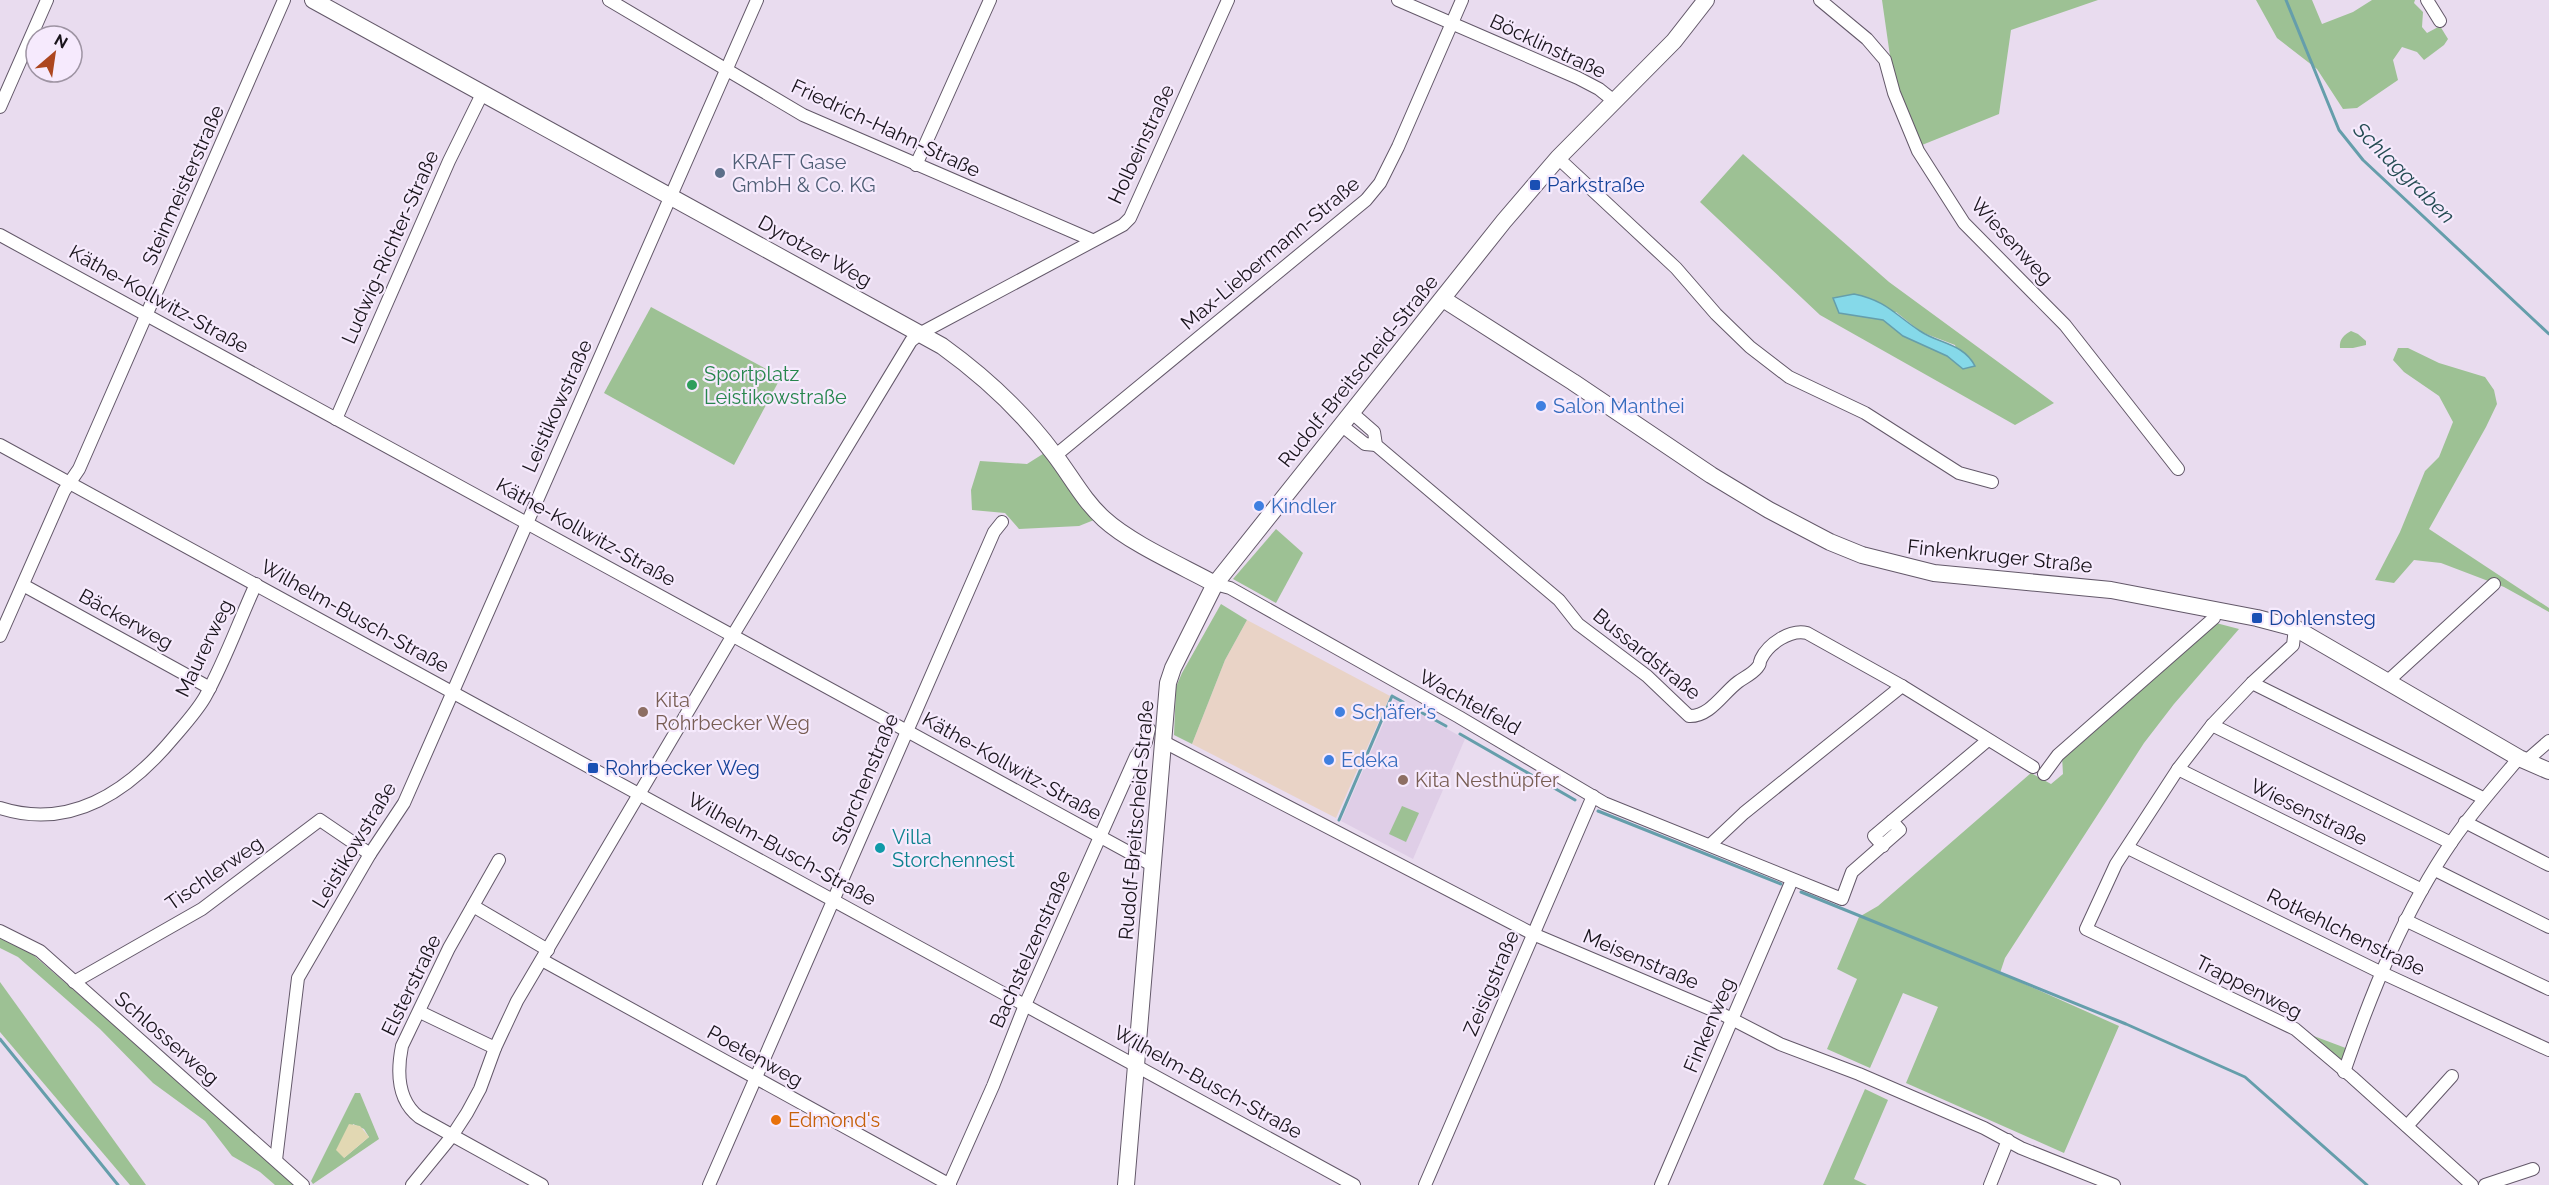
<svg xmlns="http://www.w3.org/2000/svg" width="2549" height="1185" viewBox="0 0 2549 1185" font-family="Raleway,sans-serif">
<style>
.commercial{fill:#e9d3c6}
.built{fill:#dfcee7}
.green{fill:#9dc194;fill-rule:evenodd}
.sand{fill:#e2d8b3}
.water{fill:#85d9e9;stroke:#659eab;stroke-width:1.5}
.lines{fill:none;stroke-linecap:round;stroke-linejoin:round}
.stream{stroke:#659eab;stroke-width:3}
.street-casing{stroke:#635869;stroke-width:14}
.secondary-casing{stroke:#635869;stroke-width:18}
.street{stroke:#fff;stroke-width:12}
.secondary{stroke:#fff;stroke-width:16}
.service-dot{fill:#5c6f8a;stroke:#f6eafd;stroke-width:2}
.transit-dot{fill:#1a4fb4;stroke:#f6eafd;stroke-width:2}
.leisure-dot{fill:#2e9e5b;stroke:#f6eafd;stroke-width:2}
.shop-dot{fill:#3f7fe0;stroke:#f6eafd;stroke-width:2}
.education-dot{fill:#8d6e63;stroke:#f6eafd;stroke-width:2}
.culture-dot{fill:#0f9aa8;stroke:#f6eafd;stroke-width:2}
.food-dot{fill:#e8710a;stroke:#f6eafd;stroke-width:2}
.labels{text-anchor:middle;stroke-width:4.5;stroke-linejoin:round;paint-order:stroke}
.street-label{font-size:20px;fill:#19141b;stroke:#f6eafd}
.service-label{font-size:20px;fill:#4e5e75;stroke:#f6eafd;text-anchor:start}
.transit-label{font-size:20px;fill:#164399;stroke:#f6eafd;text-anchor:start}
.leisure-label{font-size:20px;fill:#27864d;stroke:#f6eafd;text-anchor:start}
.shop-label{font-size:20px;fill:#366cbe;stroke:#f6eafd;text-anchor:start}
.education-label{font-size:20px;fill:#785e54;stroke:#f6eafd;text-anchor:start}
.culture-label{font-size:20px;fill:#0d838f;stroke:#f6eafd;text-anchor:start}
.food-label{font-size:20px;fill:#c56008;stroke:#f6eafd;text-anchor:start}
.water-label{font-size:21px;font-style:italic;fill:#244c53;stroke:#f6eafd}
</style>
<rect width="100%" height="100%" fill="#e9dcef"/>
<polygon class="commercial" points="1247,620 1390,696 1336,818 1192,744 1225,660"/>
<polygon class="built" points="1394,699 1465,739 1413,859 1341,821"/>
<g class="green">
<polygon points="1882,0 2098,0 2011,30 1999,114 1922,145 1898,89 1890,56"/>
<polygon points="2256,0 2312,0 2322,24 2353,12 2372,0 2415,0 2414,3 2423,12 2422,27 2427,33 2440,26 2448,39 2444,45 2424,60 2417,52 2402,47 2393,60 2398,80 2357,108 2343,109 2317,69 2277,38"/>
<path d="M1743,154l146,128 165,121 -39,22 -195,-110 -120,-113zM1896,312l25,20 34,13 8,24 -16,-13 -44,-20 -20,-16 -44,-7z"/>
<polygon points="651,307 781,377 734,465 604,393"/>
<path d="M2351,331l7,3 8,7v4l-13,3h-13c-1,-9 4,-13 11,-17z"/>
<polygon points="2398,348 2408,348 2439,363 2485,377 2494,390 2497,404 2486,427 2429,529 2549,608 2549,612 2504,587 2441,563 2414,560 2394,583 2375,580 2400,532 2425,471 2439,457 2453,422 2439,396 2404,372 2393,360"/>
<polygon points="1046,452 1094,520 1079,526 1019,529 1005,513 972,510 971,490 980,461 1027,464"/>
<polygon points="1276,529 1303,553 1276,603 1233,579"/>
<polygon points="1221,604 1247,620 1225,660 1192,744 1174,735 1176,687 1182,673"/>
<polygon points="2216,623 2239,629 2174,704 2144,743 2005,958 2000,973 2119,1026 2064,1153 1906,1083 1938,1007 1903,993 1870,1068 1827,1049 1857,979 1837,969 1859,917 1878,906 2031,773 2051,784 2063,774 2062,756"/>
<polygon points="1402,806 1419,813 1406,842 1389,834"/>
<polygon points="0,937 31,953 298,1185 275,1185 260,1172 232,1156 205,1121 153,1083 100,1029 18,957 0,948"/>
<polygon points="0,982 146,1185 130,1185 0,1032"/>
<polygon points="2295,1029 2351,1050 2344,1072"/>
<polygon points="1865,1089 1888,1100 1854,1179 1867,1185 1823,1185"/>
<path d="M355,1093h5l19,46 -66,45 -2,-3zM353,1124l11,5 5,8 -25,21z"/>
</g>
<polygon class="sand" points="349,1124 360,1126 369,1137 344,1158 336,1150"/>
<path class="water" d="M1854,294c33,7 40,20 66,37 19,13 43,12 55,35l-12,3 -16,-13 -44,-20 -20,-16 -44,-7 -6,-15z"/>
<g class="lines">
<g class="stream">
<polyline points="2286,0 2339,130 2363,160 2549,334"/>
<polyline points="1415,709 1446,726"/>
<polyline points="1460,734 1575,800"/>
<polyline points="1598,811 1781,884"/>
<polyline points="1339,820 1392,696 1403,702"/>
<polyline points="1801,892 2126,1024 2245,1077 2367,1185"/>
<polyline points="0,1039 118,1185"/>
</g>
<g class="street-casing">
<g id="street">
<polyline points="609,0 803,115 1092,240"/>
<polyline points="1398,0 1578,78 1599,89 1614,101"/>
<polyline points="1820,0 1867,39 1885,60 1894,93 1918,151 1964,223 2065,325 2178,469"/>
<polyline points="2427,0 2440,21"/>
<polyline points="0,107 47,0"/>
<polyline points="1558,158 1676,268 1716,314 1750,347 1789,377 1865,413 1959,473 1992,482"/>
<polyline points="916,165 990,0"/>
<polyline points="0,235 1152,865"/>
<path d="M1351,412l23,20 2,13 183,155 19,24 69,52 42,40c21,1 34,-23 49,-34 7,-5 14,-8 19,-14 5,-6 1,-2 4,-9 7,-15 29,-30 46,-26l95,53 131,81"/>
<polyline points="336,419 449,161 483,92"/>
<polyline points="1341,425 1365,444 1376,445"/>
<polyline points="0,445 1354,1185"/>
<polyline points="1056,455 1366,200 1380,183 1398,147 1462,0"/>
<polyline points="1215,584 1230,588 1459,717 1604,803 1842,899 1852,872 1900,830 1892,821"/>
<polyline points="23,585 210,688"/>
<polyline points="2295,628 2293,645 2252,683 2212,725 2178,769 2116,864 2086,929 2295,1029 2352,1077 2472,1185"/>
<polyline points="0,636 64,491 79,469 284,0"/>
<polyline points="2388,681 2494,584"/>
<polyline points="2252,683 2483,798"/>
<polyline points="2212,725 2451,843"/>
<polyline points="1164,742 1533,934 1722,1014 1780,1044 1859,1074 1984,1128 2021,1148 2114,1185"/>
<polyline points="2526,761 2549,741"/>
<polyline points="2178,769 2422,890"/>
<polyline points="2044,774 2058,755 2214,618 2215,609"/>
<path d="M0,808c72,23 130,-18 174,-71 11,-13 23,-26 31,-40 20,-36 34,-76 51,-113"/>
<polyline points="2465,822 2549,865"/>
<polyline points="1710,845 1744,813 1902,686"/>
<polyline points="1883,846 1874,836 1988,740"/>
<polyline points="2128,848 2380,972 2549,1050"/>
<path d="M499,860l-50,88 -47,98c-5,25 -5,54 17,71l123,68"/>
<polyline points="2435,870 2549,927"/>
<polyline points="473,906 548,950"/>
<polyline points="2405,920 2549,989"/>
<polyline points="0,931 40,951 303,1185"/>
<polyline points="542,960 950,1185"/>
<polyline points="74,982 202,909 320,820 370,854"/>
<polyline points="420,1012 495,1048"/>
<path d="M2344,1072c28,-81 60,-161 109,-232 20,-29 43,-55 66,-82"/>
<polyline points="2407,1126 2452,1076"/>
<polyline points="276,1160 298,978 370,854 404,803 757,0"/>
<polyline points="412,1185 452,1136 467,1113 480,1089 495,1048 517,1001 733,635 911,341 921,333 1123,225 1130,218 1228,0"/>
<polyline points="709,1185 994,532 1002,522"/>
<polyline points="949,1185 993,1086 1025,1005 1136,756 1146,742 1149,729"/>
<polyline points="1425,1185 1593,796"/>
<polyline points="1661,1185 1792,880"/>
<polyline points="1990,1185 2008,1140"/>
<polyline points="2485,1185 2533,1169"/>
</g>
</g>
<g class="secondary-casing">
<g id="secondary">
<path d="M313,0l629,346c43,31 80,65 112,108 17,22 29,46 50,65 26,24 78,47 111,65"/>
<polyline points="1443,299 1573,382 1711,475 1769,510 1830,542 1862,555 1934,573 2111,590 2257,618 2295,628 2519,758 2549,771"/>
<polyline points="1126,1185 1168,683 1173,668 1215,584 1504,221 1558,158 1674,41 1706,0"/>
</g>
</g>
<use href="#street" class="street"/>
<use href="#secondary" class="secondary"/>
</g>
<circle class="service-dot" cx="720" cy="173" r="6"/>
<g class="transit-dot">
<rect x="1529" y="179" width="12" height="12" rx="3"/>
<rect x="2251" y="612" width="12" height="12" rx="3"/>
<rect x="587" y="762" width="12" height="12" rx="3"/>
</g>
<circle class="leisure-dot" cx="692" cy="385" r="6"/>
<g class="shop-dot">
<circle cx="1541" cy="406" r="6"/>
<circle cx="1259" cy="506" r="6"/>
<circle cx="1340" cy="712" r="6"/>
<circle cx="1329" cy="760" r="6"/>
</g>
<g class="education-dot">
<circle cx="643" cy="712" r="6"/>
<circle cx="1403" cy="780" r="6"/>
</g>
<circle class="culture-dot" cx="880" cy="848" r="6"/>
<circle class="food-dot" cx="776" cy="1120" r="6"/>
<g class="labels">
<g class="street-label">
<text transform="translate(1548 46) rotate(25)" y="7">Böcklinstraße</text>
<text transform="translate(886 128) rotate(25)" y="7">Friedrich-Hahn-Straße</text>
<text transform="translate(1141 144) rotate(-65)" y="7">Holbeinstraße</text>
<text transform="translate(183 185) rotate(-66)" y="7">Steinmeisterstraße</text>
<text transform="translate(2012 241) rotate(47)" y="7">Wiesenweg</text>
<text transform="translate(390 247) rotate(-66)" y="7">Ludwig-Richter-Straße</text>
<text transform="translate(815 251) rotate(29)" y="7">Dyrotzer Weg</text>
<text transform="translate(1270 253) rotate(-40)" y="7">Max-Liebermann-Straße</text>
<text transform="translate(159 299) rotate(29)" y="7">Käthe-Kollwitz-Straße</text>
<text transform="translate(1358 371) rotate(-51)" y="7">Rudolf-Breitscheid-Straße</text>
<text transform="translate(557 406) rotate(-66)" y="7">Leistikowstraße</text>
<text transform="translate(586 532) rotate(29)" y="7">Käthe-Kollwitz-Straße</text>
<text transform="translate(2000 556) rotate(6)" y="7">Finkenkruger Straße</text>
<text transform="translate(355 616) rotate(29)" y="7">Wilhelm-Busch-Straße</text>
<text transform="translate(126 619) rotate(29)" y="7">Bäckerweg</text>
<text transform="translate(204 648) rotate(-64)" y="7">Maurerweg</text>
<text transform="translate(1647 654) rotate(39)" y="7">Bussardstraße</text>
<text transform="translate(1470 702) rotate(29)" y="7">Wachtelfeld</text>
<text transform="translate(1012 766) rotate(29)" y="7">Käthe-Kollwitz-Straße</text>
<text transform="translate(865 779) rotate(-67)" y="7">Storchenstraße</text>
<text transform="translate(2309 812) rotate(26)" y="7">Wiesenstraße</text>
<text transform="translate(1136 820) rotate(-85)" y="7">Rudolf-Breitscheid-Straße</text>
<text transform="translate(354 845) rotate(-59)" y="7">Leistikowstraße</text>
<text transform="translate(782 849) rotate(29)" y="7">Wilhelm-Busch-Straße</text>
<text transform="translate(214 873) rotate(-35)" y="7">Tischlerweg</text>
<text transform="translate(2346 932) rotate(26)" y="7">Rotkehlchenstraße</text>
<text transform="translate(1030 949) rotate(-66)" y="7">Bachstelzenstraße</text>
<text transform="translate(1641 959) rotate(23)" y="7">Meisenstraße</text>
<text transform="translate(1491 983) rotate(-67)" y="7">Zeisigstraße</text>
<text transform="translate(411 985) rotate(-64)" y="7">Elsterstraße</text>
<text transform="translate(2249 987) rotate(27)" y="7">Trappenweg</text>
<text transform="translate(1709 1025) rotate(-67)" y="7">Finkenweg</text>
<text transform="translate(167 1038) rotate(41)" y="7">Schlosserweg</text>
<text transform="translate(755 1056) rotate(29)" y="7">Poetenweg</text>
<text transform="translate(1208 1082) rotate(29)" y="7">Wilhelm-Busch-Straße</text>
</g>
<g class="service-label">
<text x="732" y="169">KRAFT Gase<tspan x="732" dy="23">GmbH &amp; Co. KG</tspan></text>
</g>
<g class="transit-label">
<text x="1547" y="192">Parkstraße</text>
<text x="2269" y="625">Dohlensteg</text>
<text x="605" y="775">Rohrbecker Weg</text>
</g>
<g class="leisure-label">
<text x="704" y="381">Sportplatz<tspan x="704" dy="23">Leistikowstraße</tspan></text>
</g>
<g class="shop-label">
<text x="1553" y="413">Salon Manthei</text>
<text x="1271" y="513">Kindler</text>
<text x="1352" y="719">Schäfer's</text>
<text x="1341" y="767">Edeka</text>
</g>
<g class="education-label">
<text x="655" y="707">Kita<tspan x="655" dy="23">Rohrbecker Weg</tspan></text>
<text x="1415" y="787">Kita Nesthüpfer</text>
</g>
<g class="culture-label">
<text x="892" y="844">Villa<tspan x="892" dy="23">Storchennest</tspan></text>
</g>
<g class="food-label">
<text x="788" y="1127">Edmond's</text>
</g>
<g class="water-label">
<text transform="translate(2404 173) rotate(45)" y="7">Schlaggraben</text>
</g>
</g>
<g transform="translate(54 54) rotate(29)"><circle r="28" fill="#f6eafd" stroke="#9e94a3" stroke-width="1.5"/>
<path d="M0-4.5L10 22L0 15L-10 22Z" fill="#ad461f"/>
<text y="-9" font-size="16" font-weight="bold" text-anchor="middle" fill="#19141b">N</text>
</g>
</svg>
